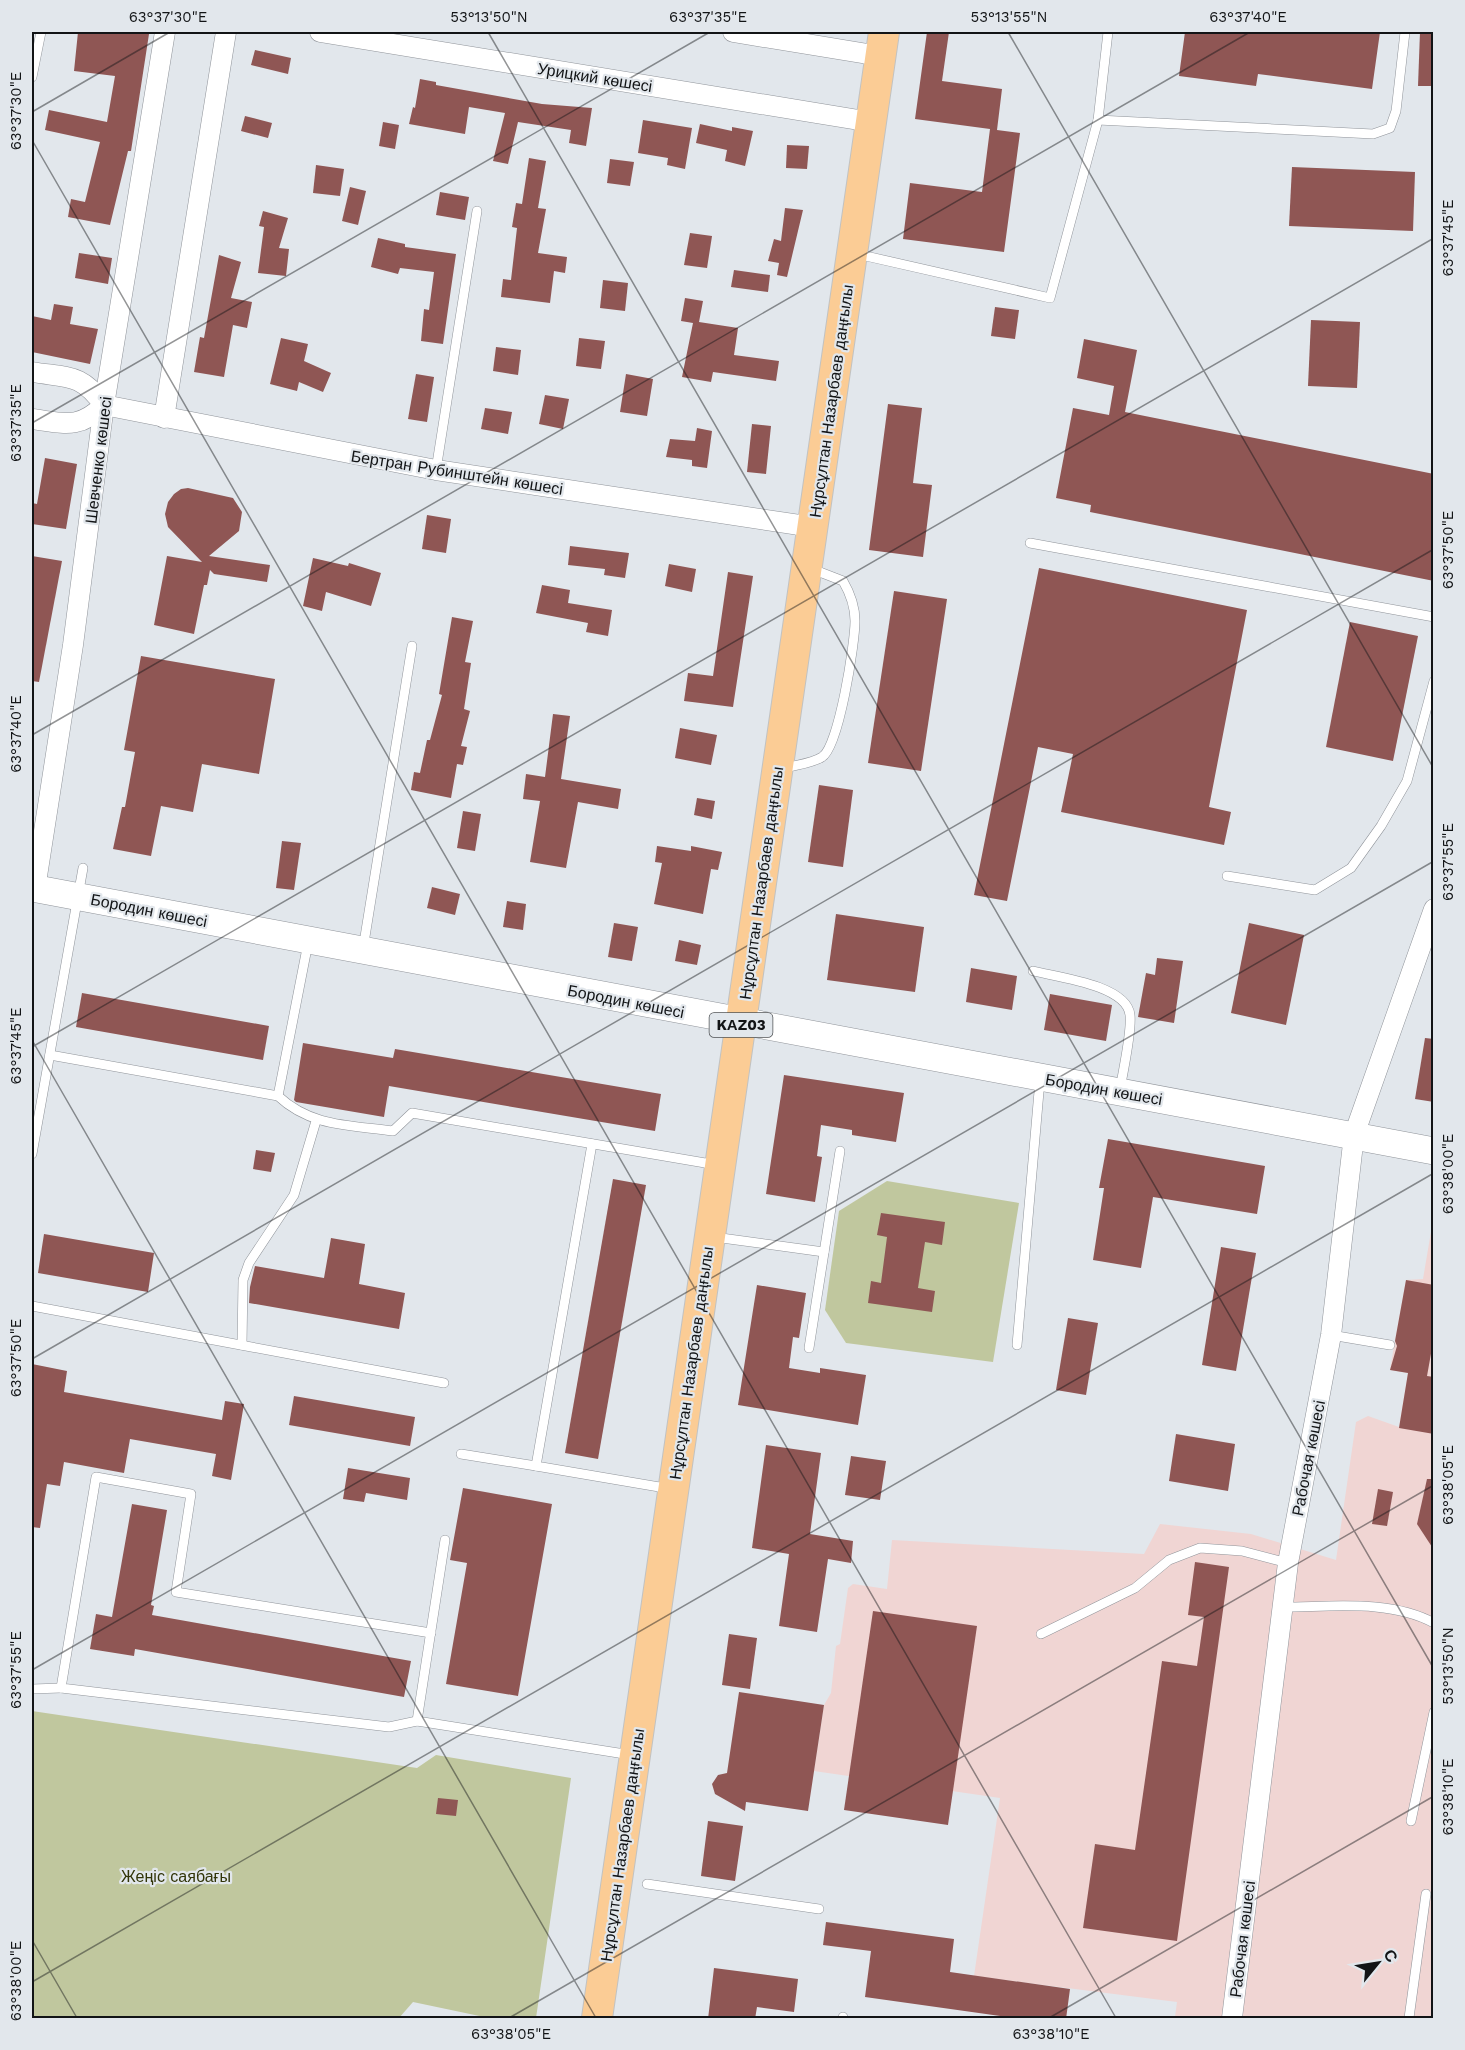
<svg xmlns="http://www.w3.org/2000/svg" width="1465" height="2050" viewBox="0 0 1465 2050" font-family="'Work Sans',sans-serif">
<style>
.industrial{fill:#f0d5d3}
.green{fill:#c0c79e}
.building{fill:#8f5654}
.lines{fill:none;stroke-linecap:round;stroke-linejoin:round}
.lane-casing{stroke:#90949a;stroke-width:10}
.street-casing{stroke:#90949a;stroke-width:21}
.secondary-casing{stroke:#90949a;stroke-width:28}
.primary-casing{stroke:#c1c2c2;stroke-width:32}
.lane{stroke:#fff;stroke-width:9}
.street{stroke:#fff;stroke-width:20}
.secondary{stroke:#fff;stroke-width:27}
.primary{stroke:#fbcc95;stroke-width:30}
.ticks{fill:none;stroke:#121416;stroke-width:1.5;stroke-opacity:0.45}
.labels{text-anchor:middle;stroke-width:4.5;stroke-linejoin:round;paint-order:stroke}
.shield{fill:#e2e7ec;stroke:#505356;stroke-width:1.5}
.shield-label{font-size:15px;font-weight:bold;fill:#121416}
.street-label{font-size:16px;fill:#121416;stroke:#e2e7ec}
.park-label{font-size:16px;fill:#313508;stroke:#e2e7ec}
.neatline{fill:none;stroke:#121416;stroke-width:2}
.ticks-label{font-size:15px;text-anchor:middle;fill:#121416}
</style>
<rect width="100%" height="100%" fill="#e2e7ec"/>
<polygon class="industrial" points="1433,1220 1433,2018 1185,2018 1175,2017 1177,2002 974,1976 1000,1798 814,1771 824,1705 831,1693 836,1646 840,1644 848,1588 853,1584 887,1589 892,1540 1144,1554 1160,1524 1251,1534 1336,1560 1356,1422 1368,1416 1399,1427 1408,1373 1390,1370 1394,1346 1406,1280 1423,1279"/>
<g class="green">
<polygon points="887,1181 1019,1203 993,1362 846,1343 825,1310 839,1211"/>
<polygon points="32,1711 417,1768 436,1755 571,1778 536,2018 489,2018 413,2002 399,2018 32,2018"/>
</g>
<g class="building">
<polygon points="78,32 135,32 149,34 131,151 128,151 110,225 68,217 71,199 85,202 100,142 45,130 49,110 107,122 115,76 74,71"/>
<polygon points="927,32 949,32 942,81 1002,89 997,130 1020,133 1004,252 903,239 910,183 982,192 990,129 915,119"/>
<polygon points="1185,32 1380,32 1372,89 1258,74 1256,86 1179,76"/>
<polygon points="1420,32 1434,32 1434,86 1418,86"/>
<polygon points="255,50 291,58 288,74 251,65"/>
<polygon points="420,79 436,82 436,85 542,104 592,108 586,146 569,143 571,130 518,122 508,164 493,161 505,113 469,107 465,134 409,124 413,107 415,108"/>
<polygon points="245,116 272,123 268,138 241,131"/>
<polygon points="643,120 692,128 685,169 667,165 668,158 638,153"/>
<polygon points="383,122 399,125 395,149 379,146"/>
<polygon points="700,124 732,131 732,127 753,131 745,166 725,161 727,150 696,143"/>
<polygon points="787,145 809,146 807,169 786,168"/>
<polygon points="529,158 546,161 538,208 546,209 538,253 567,257 565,273 554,271 550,303 501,297 503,279 511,280 517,228 512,227 516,203 522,204"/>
<polygon points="610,159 634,162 630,186 607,183"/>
<polygon points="316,165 344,169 340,196 313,193"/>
<polygon points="1292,167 1415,172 1413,231 1289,226"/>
<polygon points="350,187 366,191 358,225 342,221"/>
<polygon points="440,192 469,197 465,220 436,215"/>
<polygon points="785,208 803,210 787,277 777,275 779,263 768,261 774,239 781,241"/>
<polygon points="263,211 288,218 279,248 289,249 286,276 258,273 264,227 259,226"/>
<polygon points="690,233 712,236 707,268 684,265"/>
<polygon points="378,238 405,244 405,247 456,254 443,344 421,341 424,309 429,310 434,272 400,268 398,274 371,267"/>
<polygon points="79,253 112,258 108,284 75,278"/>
<polygon points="219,255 241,262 231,298 252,302 247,328 233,325 224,377 194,372 200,337 204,338"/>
<polygon points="734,270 770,275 768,292 731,287"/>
<polygon points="603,280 628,283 625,311 600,308"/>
<polygon points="685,298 703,301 699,322 738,328 734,355 779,361 776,381 713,372 711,382 682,377 693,323 681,321"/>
<polygon points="54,304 73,307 70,324 98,329 90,364 32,352 32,316 51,320"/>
<polygon points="995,307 1019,310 1015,339 991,336"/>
<polygon points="1311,320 1360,322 1357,388 1308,386"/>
<polygon points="281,338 308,344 304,361 331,373 323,392 299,382 297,391 270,384"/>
<polygon points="579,338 605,341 601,369 576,366"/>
<polygon points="1084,339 1137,350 1125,412 1434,474 1434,581 1090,512 1091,505 1056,498 1073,408 1109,415 1114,386 1077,378"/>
<polygon points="496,347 521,350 518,375 493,371"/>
<polygon points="416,374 434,377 427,422 408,419"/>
<polygon points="626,374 653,379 647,416 620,412"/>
<polygon points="545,395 569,399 563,429 539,424"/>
<polygon points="888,404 922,408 913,483 932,485 923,557 869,550"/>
<polygon points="485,408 512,412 508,434 481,429"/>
<polygon points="752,424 771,426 766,474 747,472"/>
<polygon points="697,428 712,431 707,468 692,466 692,460 666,457 670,439 695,441"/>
<polygon points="45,458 77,464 66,529 32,524 32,503 37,504"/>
<polygon points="188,488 233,498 242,512 239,531 209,556 270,565 267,582 214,574 210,570 207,585 204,585 194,634 154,625 167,556 202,562 168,527 165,514 168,502 174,494 181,489"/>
<polygon points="427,515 451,519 446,553 422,549"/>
<polygon points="570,546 629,553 625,578 604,575 605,569 568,565"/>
<polygon points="32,556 62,561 39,682 32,681"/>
<polygon points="313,558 348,566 349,563 381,573 371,606 326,592 322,611 303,606"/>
<polygon points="669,564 696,569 692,592 665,586"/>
<polygon points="1039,568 1247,610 1209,807 1231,812 1224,845 1061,812 1073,754 1038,747 1007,901 974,895"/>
<polygon points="728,572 753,576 733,707 684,701 688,673 713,676"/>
<polygon points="542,585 570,590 568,603 612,610 608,636 586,632 588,623 536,613"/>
<polygon points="894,591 947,599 921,771 868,763"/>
<polygon points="452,617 473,621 465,662 471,663 464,709 470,711 461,746 467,747 463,765 457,764 451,798 411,790 414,772 420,773 427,740 430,740 442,695 439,694"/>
<polygon points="1350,622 1418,636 1393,761 1326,747"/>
<polygon points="141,656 275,679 259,774 202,764 193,812 161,806 151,856 113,849 122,807 125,807 135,752 124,750"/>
<polygon points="553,714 570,716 561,779 621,789 618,809 578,802 566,868 530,862 540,801 523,799 526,774 545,777"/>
<polygon points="680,728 717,735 711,765 675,758"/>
<polygon points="819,785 853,790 843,867 808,862"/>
<polygon points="697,798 715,801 712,819 694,815"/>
<polygon points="463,811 481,814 475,851 457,848"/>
<polygon points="282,841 301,843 294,890 276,888"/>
<polygon points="657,846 691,851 691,846 722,852 718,870 711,869 703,914 654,904 662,863 655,862"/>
<polygon points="432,887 460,894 455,915 427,908"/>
<polygon points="507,901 526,904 523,930 503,927"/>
<polygon points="836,914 924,927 915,992 827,980"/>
<polygon points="614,923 638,927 632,961 608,957"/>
<polygon points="1249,923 1304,935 1286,1025 1231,1013"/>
<polygon points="679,940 701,945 697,965 675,961"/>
<polygon points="1157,958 1183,961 1174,1023 1138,1017 1146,973 1155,975"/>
<polygon points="971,968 1017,976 1012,1010 966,1002"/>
<polygon points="82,993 269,1026 263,1060 76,1027"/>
<polygon points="1050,994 1112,1005 1106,1041 1044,1030"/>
<polygon points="1425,1038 1434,1039 1434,1102 1415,1099"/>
<polygon points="303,1043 393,1058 395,1049 661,1094 655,1131 389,1086 384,1117 296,1102 294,1100"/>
<polygon points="784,1075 904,1093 896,1142 852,1135 852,1130 821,1125 817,1156 822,1157 815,1202 766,1194"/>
<polygon points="1108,1139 1265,1166 1257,1214 1153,1197 1141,1268 1093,1260 1104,1188 1099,1188"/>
<polygon points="256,1150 275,1153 271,1172 253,1169"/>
<polygon points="613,1179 646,1185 598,1459 565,1453"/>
<polygon points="881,1213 945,1222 942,1245 925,1242 918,1288 935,1291 932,1312 868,1303 871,1281 881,1283 887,1237 877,1235"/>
<polygon points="44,1234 154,1253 148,1292 38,1273"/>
<polygon points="331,1238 365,1244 359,1284 405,1293 399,1329 249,1303 250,1287 255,1266 324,1278"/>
<polygon points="1221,1247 1256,1253 1236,1371 1202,1365"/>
<polygon points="1406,1280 1434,1285 1434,1337 1427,1376 1434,1377 1434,1434 1399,1428 1408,1373 1390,1370 1397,1346 1395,1341"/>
<polygon points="757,1285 806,1293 799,1338 793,1337 789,1368 820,1373 820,1368 866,1375 858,1425 738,1405"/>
<polygon points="1068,1318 1098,1323 1086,1395 1056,1390"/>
<polygon points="32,1364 67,1371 64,1392 222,1420 225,1401 244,1404 231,1480 212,1476 216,1454 130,1439 124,1473 64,1462 60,1486 47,1484 40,1528 32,1527"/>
<polygon points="294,1396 415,1417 410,1446 289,1425"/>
<polygon points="1176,1434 1235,1444 1228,1491 1169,1481"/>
<polygon points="766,1445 821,1453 810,1534 853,1541 851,1563 828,1559 817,1632 779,1626 789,1554 752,1548"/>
<polygon points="851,1456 886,1461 880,1500 845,1495"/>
<polygon points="348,1468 410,1478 407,1500 366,1493 364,1502 343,1499"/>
<polygon points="1427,1479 1434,1479 1434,1550 1417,1524"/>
<polygon points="463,1488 552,1504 518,1696 446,1684 467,1563 450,1560"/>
<polygon points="1378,1489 1393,1492 1387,1526 1372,1524"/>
<polygon points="132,1504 167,1510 151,1605 154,1606 152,1615 411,1661 404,1697 135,1649 134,1656 90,1649 96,1614 112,1617"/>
<polygon points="1195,1562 1229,1567 1177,1941 1083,1928 1095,1844 1135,1850 1162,1661 1197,1666 1204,1617 1188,1615"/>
<polygon points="873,1611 977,1626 948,1825 844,1810"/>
<polygon points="729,1634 757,1638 750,1689 722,1685"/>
<polygon points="739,1692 824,1705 808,1811 746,1802 745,1811 715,1794 712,1784 718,1775 727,1773"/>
<polygon points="438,1798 458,1800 456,1816 436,1814"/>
<polygon points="708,1821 743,1826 735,1881 701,1876"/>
<polygon points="826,1922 954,1939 950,1972 1070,1989 1066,2019 1021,2019 865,1997 871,1951 823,1945"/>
<polygon points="714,1968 798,1979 794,2012 757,2007 755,2019 708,2019"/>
</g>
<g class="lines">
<g class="lane-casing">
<g id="lane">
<polyline points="32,77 41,32"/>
<polyline points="1098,120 1373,134 1390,128 1396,111 1405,32"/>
<polyline points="857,254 1050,298 1098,120 1108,32"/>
<polyline points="436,470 477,211"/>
<polyline points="1030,543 1434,617"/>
<path d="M782,769c12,-4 29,-5 40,-12 17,-10 33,-114 33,-136 0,-14 -5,-28 -12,-40l-31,-12"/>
<polyline points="1227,876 1315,890 1351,868 1381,826 1407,781 1434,681"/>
<polyline points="363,949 412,646"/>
<path d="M1033,971c24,6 94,14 97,44 2,18 -7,55 -10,75"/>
<path d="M50,1055l228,41c33,31 72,29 115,35l19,-18 305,52"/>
<polyline points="278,1096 308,943"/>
<polyline points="592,1144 536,1466 671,1489"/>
<polyline points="32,1154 83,868"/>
<polyline points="714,1237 824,1252"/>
<polyline points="32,1306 444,1383"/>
<polyline points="1331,1335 1390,1345"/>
<polyline points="242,1345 243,1280 249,1263 294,1195 316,1121"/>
<polyline points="1017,1345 1040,1080"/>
<polyline points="809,1348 840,1151"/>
<polyline points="461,1454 536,1466"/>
<path d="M1283,1607c48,0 107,-8 151,16"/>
<polyline points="431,1633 176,1592 191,1494 96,1477 61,1688 389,1727 417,1721 631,1755"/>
<polyline points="1041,1634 1135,1588 1169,1560 1200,1548 1242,1551 1288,1563"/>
<polyline points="32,1689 61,1688"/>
<polyline points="417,1721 445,1540"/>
<polyline points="1411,1821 1434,1712"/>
<polyline points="647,1884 819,1909"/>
<polyline points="843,2018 843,2017"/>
<polyline points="1409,2018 1426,1894"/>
</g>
</g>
<g class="street-casing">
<g id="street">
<polyline points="320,32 871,122"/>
<polyline points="733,32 880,56"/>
<path d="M32,372c36,6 49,1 72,33"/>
<polyline points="104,405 436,470 813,527"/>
<polyline points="164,418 226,32"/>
<path d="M32,419c32,4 47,11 72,-14"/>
<polyline points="35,889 73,645 104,405 165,32"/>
<polyline points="1232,2018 1288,1563 1331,1335 1354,1135 1434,909"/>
</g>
</g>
<g class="secondary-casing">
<polyline id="secondary" points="32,888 1434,1151"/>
</g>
<g class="primary-casing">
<polyline id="primary" points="597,2018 884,32"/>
</g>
<use href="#lane" class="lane"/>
<use href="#street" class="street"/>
<use href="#secondary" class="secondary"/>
<use href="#primary" class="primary"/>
</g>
<path class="ticks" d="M488,32l946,1637M1008,32l426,737M32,112l138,-80M32,140l1084,1878M32,423l678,-391M32,735l1218,-703M32,1040l564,978M32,1047l1402,-809M32,1359l1402,-810M32,1670l1402,-809M32,1940l45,78M32,1982l1402,-809M509,2018l925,-533M1049,2018l385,-222"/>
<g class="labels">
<rect class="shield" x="709.5" y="1013" width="63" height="24" rx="4.5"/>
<g class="shield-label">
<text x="741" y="1030">KАZ03</text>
</g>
<g class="street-label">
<text transform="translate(595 77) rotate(9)" y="6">Урицкий көшесі</text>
<text transform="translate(831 401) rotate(-82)" y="6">Нұрсұлтан Назарбаев даңғылы</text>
<text transform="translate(98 460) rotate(-83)" y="6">Шевченко көшесі</text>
<text transform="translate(457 472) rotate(9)" y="6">Бертран Рубинштейн көшесі</text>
<text transform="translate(761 883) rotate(-82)" y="6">Нұрсұлтан Назарбаев даңғылы</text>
<text transform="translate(149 910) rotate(11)" y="6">Бородин көшесі</text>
<text transform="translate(626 1001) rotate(11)" y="6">Бородин көшесі</text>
<text transform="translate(1104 1089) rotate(10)" y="6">Бородин көшесі</text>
<text transform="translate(691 1363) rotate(-82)" y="6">Нұрсұлтан Назарбаев даңғылы</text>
<text transform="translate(1308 1458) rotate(-79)" y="6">Рабочая көшесі</text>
<text transform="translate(622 1845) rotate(-82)" y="6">Нұрсұлтан Назарбаев даңғылы</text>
<text transform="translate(1242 1939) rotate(-83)" y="6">Рабочая көшесі</text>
</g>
<g class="park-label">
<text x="176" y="1882">Жеңіс саябағы</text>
</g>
</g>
<rect width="1465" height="2050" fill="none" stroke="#e2e7ec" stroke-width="66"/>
<g transform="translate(1378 1963) rotate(60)" stroke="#e2e7ec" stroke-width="4.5" paint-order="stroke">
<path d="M0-4.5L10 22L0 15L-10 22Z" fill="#121416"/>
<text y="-9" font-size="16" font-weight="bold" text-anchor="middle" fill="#121416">С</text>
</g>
<rect x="33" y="33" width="1399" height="1984" class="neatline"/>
<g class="ticks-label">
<text x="168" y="22">63°37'30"E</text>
<text x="489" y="22">53°13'50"N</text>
<text x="708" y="22">63°37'35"E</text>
<text x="1009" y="22">53°13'55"N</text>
<text x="1248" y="22">63°37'40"E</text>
<text transform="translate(16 111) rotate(-90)" y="5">63°37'30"E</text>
<text transform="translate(1448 238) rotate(-90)" y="5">63°37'45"E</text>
<text transform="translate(16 423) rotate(-90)" y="5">63°37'35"E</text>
<text transform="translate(1448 550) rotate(-90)" y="5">63°37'50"E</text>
<text transform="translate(16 734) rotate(-90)" y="5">63°37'40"E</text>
<text transform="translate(1448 862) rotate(-90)" y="5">63°37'55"E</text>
<text transform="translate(16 1046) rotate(-90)" y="5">63°37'45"E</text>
<text transform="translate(1448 1174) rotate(-90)" y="5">63°38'00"E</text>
<text transform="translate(16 1358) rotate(-90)" y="5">63°37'50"E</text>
<text transform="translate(1448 1485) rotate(-90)" y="5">63°38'05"E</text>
<text transform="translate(1448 1666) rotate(-90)" y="5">53°13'50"N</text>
<text transform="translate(16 1670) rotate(-90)" y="5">63°37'55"E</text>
<text transform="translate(1448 1797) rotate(-90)" y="5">63°38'10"E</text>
<text transform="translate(16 1981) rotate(-90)" y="5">63°38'00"E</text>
<text x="511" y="2039">63°38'05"E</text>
<text x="1051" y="2039">63°38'10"E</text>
</g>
</svg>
